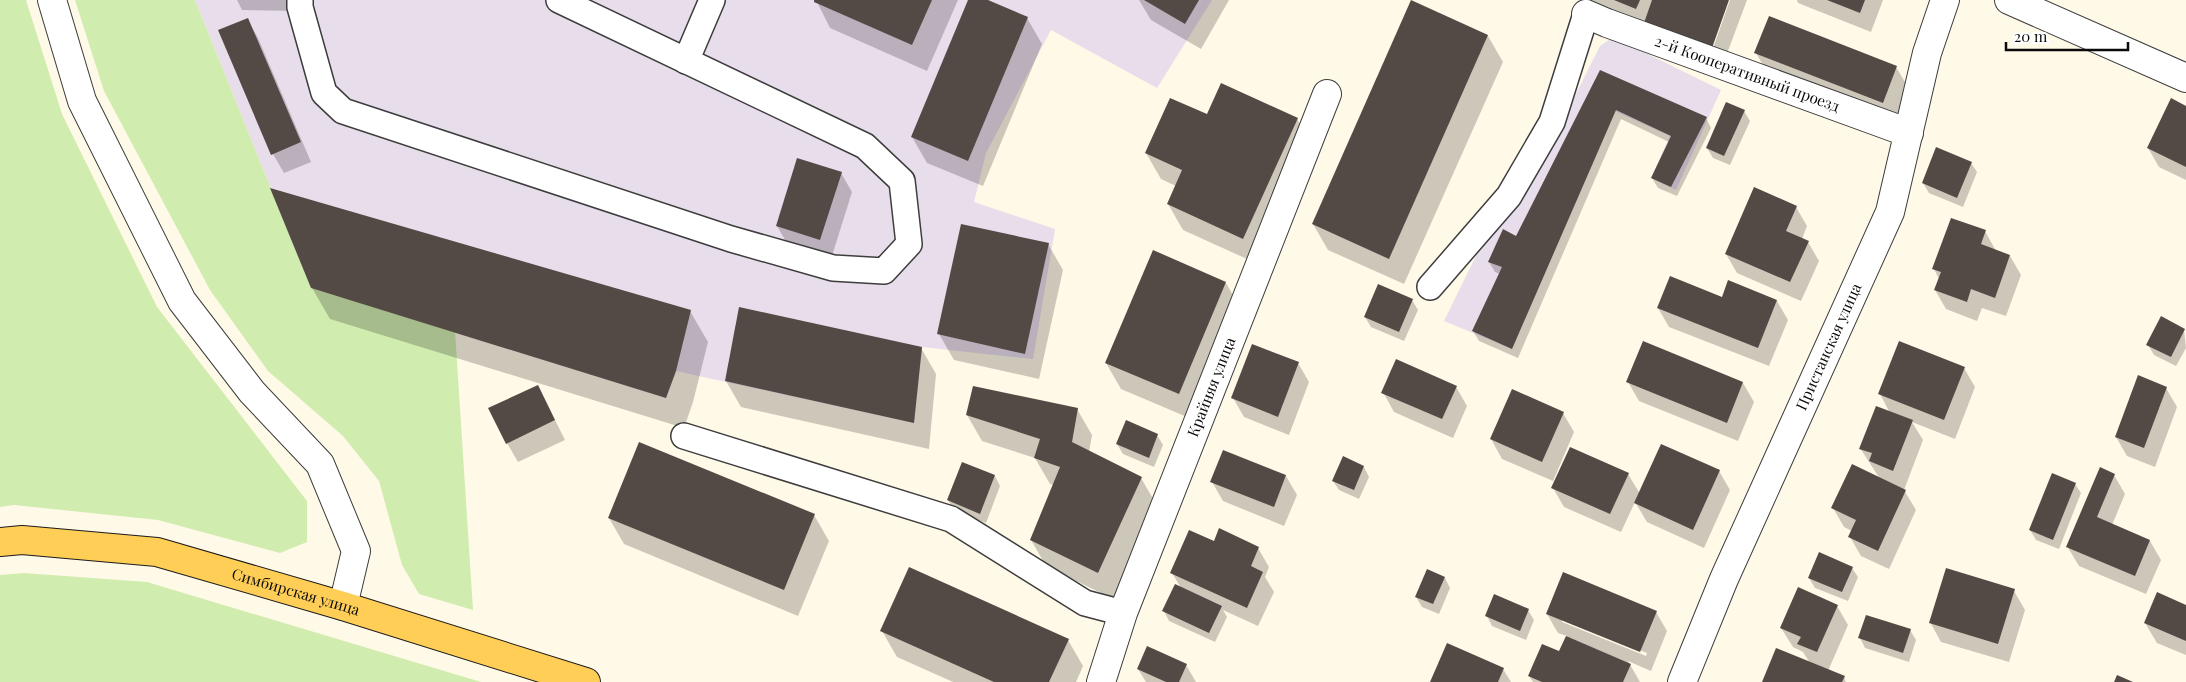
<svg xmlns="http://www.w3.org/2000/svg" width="2186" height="682" viewBox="0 0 2186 682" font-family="'Playfair Display',serif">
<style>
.industrial{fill:#e8ddeb}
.green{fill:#d1ecaf}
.shadow{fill:#0003;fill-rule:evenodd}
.building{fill:#534a46}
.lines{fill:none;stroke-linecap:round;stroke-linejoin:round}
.lane-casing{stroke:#3d3d3d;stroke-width:28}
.street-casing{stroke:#3d3d3d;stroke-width:30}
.primary-casing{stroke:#1b1b1b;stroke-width:30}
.lane{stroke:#fff;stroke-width:25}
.street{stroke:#fff;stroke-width:28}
.primary{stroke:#ffce57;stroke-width:28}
.labels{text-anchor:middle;stroke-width:5;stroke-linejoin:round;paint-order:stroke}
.street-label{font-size:15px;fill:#0a0a0a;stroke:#fff}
</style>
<rect width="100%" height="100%" fill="#fff9e7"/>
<g class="industrial">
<polygon points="195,0 1212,0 1157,88 1051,30 986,153 974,202 1055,229 1033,359 922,347 914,423 676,371 666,398 311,288"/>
<polygon points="1613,37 1721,90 1676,190 1651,178 1670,136 1615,111 1512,349 1444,321 1492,223 1522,201 1600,46"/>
</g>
<g class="green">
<polygon points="0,0 26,0 62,114 157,307 307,501 307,542 280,553 158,520 14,505 0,507"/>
<polygon points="75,0 195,0 311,288 455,331 473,610 419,594 402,565 379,481 343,436 268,371 210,290 104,91"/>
<polygon points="24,573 147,582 481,682 0,682 0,575"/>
</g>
<g class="shadow">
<polygon points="237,0 297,0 297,11 242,10"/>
<polygon points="816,0 958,0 927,71 830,28"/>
<polygon points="969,0 985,0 1027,18 1042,44 983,186 927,163 912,137"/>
<polygon points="1139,0 1229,0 1201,49 1151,20"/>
<polygon points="1583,0 1728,0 1708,54 1711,54 1730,0 1747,0 1722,67 1646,28"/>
<polygon points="1797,0 1883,0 1871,32 1798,3"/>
<polygon points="1412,2 1488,36 1503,62 1404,284 1328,250 1313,224"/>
<polygon points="1770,17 1896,67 1908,87 1894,122 1767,72 1756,53"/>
<polygon points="247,19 258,38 311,162 284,173 273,154 220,31"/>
<polygon points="1600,72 1706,118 1711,128 1677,196 1658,188 1652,178 1669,142 1621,119 1518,358 1479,341 1473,331 1500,274 1495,272 1489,262 1517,238"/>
<polygon points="2186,107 2186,180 2159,167 2148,148"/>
<polygon points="1744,111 1750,121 1730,165 1713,158 1707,148"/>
<polygon points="1208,116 1297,119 1312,145 1258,264 1183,230 1168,204 1176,186 1161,179 1146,153"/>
<polygon points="1971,163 1977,172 1963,207 1929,193 1923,183"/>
<polygon points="841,173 852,192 831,259 788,245 777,226"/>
<polygon points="1796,207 1807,226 1802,239 1808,242 1819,261 1801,301 1737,273 1726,254"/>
<polygon points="1985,231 1996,251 2010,256 2021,275 2006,316 1982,308 1977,321 1946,309 1935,290 1939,279 1934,269"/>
<polygon points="1048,244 1063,270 1039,379 954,360 939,334"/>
<polygon points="1728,282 1777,301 1788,320 1769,366 1669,327 1658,308 1722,298"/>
<polygon points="1226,283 1241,309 1194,420 1121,389 1106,363"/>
<polygon points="312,288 690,311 708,342 693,402 684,428 330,319"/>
<polygon points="1412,300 1418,310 1404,341 1371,327 1365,317"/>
<polygon points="2184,330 2186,348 2176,366 2154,355 2148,345"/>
<polygon points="1643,343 1743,383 1754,402 1738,441 1639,401 1628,382"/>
<polygon points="921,348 936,374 929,449 741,407 726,381"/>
<polygon points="1298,363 1309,382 1289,435 1244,417 1233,398"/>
<polygon points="1964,368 1975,387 1955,439 1912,422 1923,440 1904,490 1916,510 1889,569 1861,556 1850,537 1852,531 1844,527 1833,508 1880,479 1860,448 1890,413 1880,394"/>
<polygon points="538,386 565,440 518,462 507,443"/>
<polygon points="1456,387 1467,406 1453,438 1394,412 1383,392"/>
<polygon points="2166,388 2177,407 2155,467 2127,456 2116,437"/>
<polygon points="1077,409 1092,435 1089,452 1141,478 1156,504 1113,599 1046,566 1031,540 1054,485 1050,484 1035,458 982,441 967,415"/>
<polygon points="1563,413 1574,432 1553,481 1502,459 1491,439"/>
<polygon points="1157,435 1163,445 1154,467 1123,454 1117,444"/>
<polygon points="963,464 995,476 1000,486 986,523 954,510 948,500"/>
<polygon points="1364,467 1369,477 1359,499 1339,490 1333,481"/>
<polygon points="1719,471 1730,490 1704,548 1647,522 1635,502 1621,532 1564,507 1553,488 1628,474 1640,494"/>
<polygon points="2114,475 2125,494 2112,525 2150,541 2161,560 2146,594 2079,566 2067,546"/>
<polygon points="1286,476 1297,495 1284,526 1223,501 1212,482"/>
<polygon points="2075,484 2081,493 2059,549 2036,540 2030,530"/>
<polygon points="814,515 829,541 798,616 624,544 609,518"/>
<polygon points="1214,543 1258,548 1269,567 1265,577 1274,592 1258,626 1223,610 1227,617 1215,642 1169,621 1164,611 1181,588 1172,573"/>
<polygon points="1852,568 1858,577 1848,601 1815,588 1809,578"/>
<polygon points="1445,578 1450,588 1439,614 1422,607 1416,597"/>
<polygon points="2014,591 2025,610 2009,662 1941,642 1930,622"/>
<polygon points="1837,606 1848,625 1828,671 1844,677 1846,682 1763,682 1810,663 1803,652 1793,647 1781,628"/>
<polygon points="2186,606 2186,655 2157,643 2145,623"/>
<polygon points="1528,610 1534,620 1526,640 1492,626 1487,616"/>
<path d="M1656,612l11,19 -16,40 -23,-10 12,21h-107l-4,-6 31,-24 7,-16 -9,-3 -11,-19zM1562,619l85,34 -1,3 -84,-34z"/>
<polygon points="1910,630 1916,640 1909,662 1865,648 1860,638"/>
<polygon points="882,631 1068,640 1083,666 1076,682 953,682 897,657"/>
<polygon points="1186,665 1196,682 1146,682 1138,669"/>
<polygon points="1503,669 1511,682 1431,682"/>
</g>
<g class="building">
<polygon points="814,0 932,0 912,45 814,2"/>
<polygon points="968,0 988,0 1028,17 968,161 911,137"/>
<polygon points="1144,0 1199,0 1185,24"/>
<polygon points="1411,0 1488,35 1389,259 1312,224"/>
<polygon points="1614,0 1640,0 1636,9"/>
<polygon points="1652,0 1729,0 1712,48 1644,23"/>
<polygon points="1827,0 1865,0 1860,13"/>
<polygon points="1769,16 1897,66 1883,103 1754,53"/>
<polygon points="248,18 301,142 271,155 218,30"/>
<polygon points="1600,70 1707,117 1671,187 1651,178 1671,136 1616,110 1512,349 1472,331 1502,267 1488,262 1503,229 1516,236"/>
<polygon points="1221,83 1298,118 1243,239 1167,204 1182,170 1145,153 1170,98 1207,114"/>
<polygon points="2171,98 2186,106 2186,167 2147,148"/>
<polygon points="1726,102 1745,110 1724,156 1706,148"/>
<polygon points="1936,147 1972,162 1957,198 1922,183"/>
<polygon points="797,158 842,172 820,240 776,226"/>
<polygon points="1754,187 1797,206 1786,231 1809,241 1790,282 1725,254"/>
<polygon points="270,188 691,310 676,371 666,398 311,288"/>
<polygon points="1951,218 1986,230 1981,244 2010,255 1995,298 1971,289 1967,302 1934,290 1941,272 1932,269"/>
<polygon points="961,224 1049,243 1025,354 937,334"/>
<polygon points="1153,250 1226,282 1179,394 1105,363"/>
<polygon points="1670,276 1722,297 1728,280 1777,300 1758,348 1657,308"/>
<polygon points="1378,284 1413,299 1399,332 1364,317"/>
<polygon points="739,307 922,347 914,423 725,381"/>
<polygon points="2161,316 2185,329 2171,357 2146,345"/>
<polygon points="1643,341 1743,382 1727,423 1626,382"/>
<polygon points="1899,341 1965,367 1944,420 1878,394"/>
<polygon points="1252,344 1299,362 1278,417 1231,398"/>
<polygon points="1396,359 1457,386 1442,419 1381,393"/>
<polygon points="2138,375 2167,387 2144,448 2115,437"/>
<polygon points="538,385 555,420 506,444 488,408"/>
<polygon points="973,386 1078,408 1072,442 1142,477 1098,573 1030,540 1060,467 1034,458 1040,439 966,415"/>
<polygon points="1512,389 1564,412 1542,462 1490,439"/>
<polygon points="1876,406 1913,420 1893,471 1869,461 1872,453 1859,449"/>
<polygon points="1126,420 1158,434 1149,458 1116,444"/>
<polygon points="639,442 815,514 784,590 608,518"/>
<polygon points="1661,444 1720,470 1693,530 1634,503"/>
<polygon points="1570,447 1629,473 1610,514 1551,488"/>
<polygon points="1223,450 1286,475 1274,507 1210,482"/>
<polygon points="1343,456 1364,466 1354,490 1332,481"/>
<polygon points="962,462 995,475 980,514 947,500"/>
<polygon points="1852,464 1906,490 1878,551 1848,537 1856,520 1831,508"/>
<polygon points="2100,467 2115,474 2097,517 2150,540 2135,576 2066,547"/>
<polygon points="2052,473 2076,483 2053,540 2029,530"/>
<polygon points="1219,528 1259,547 1251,566 1263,572 1247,608 1170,573 1189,530 1214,541"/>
<polygon points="1819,552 1853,567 1842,592 1808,578"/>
<polygon points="909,567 1069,639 1049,682 994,682 880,631"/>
<polygon points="1946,568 2015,589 1998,644 1929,623"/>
<polygon points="1427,569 1445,577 1433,604 1415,597"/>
<polygon points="1563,572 1657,611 1640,652 1546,614"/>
<polygon points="1175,584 1222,606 1209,633 1162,611"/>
<polygon points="1798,587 1838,605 1817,652 1797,644 1801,637 1780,628"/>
<polygon points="2157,592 2186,605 2186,641 2144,623"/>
<polygon points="1494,594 1529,609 1520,631 1485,616"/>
<polygon points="1866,615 1911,629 1903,653 1858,638"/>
<polygon points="1566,636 1631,664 1623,682 1542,682 1528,676 1542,644 1559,651"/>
<polygon points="1447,643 1504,668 1498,682 1430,682"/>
<polygon points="1147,646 1187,664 1179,682 1166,682 1137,669"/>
<polygon points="1776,648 1845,676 1842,682 1762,682"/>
<polygon points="2117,675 2133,682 2114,682"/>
</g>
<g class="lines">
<g class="lane-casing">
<g id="lane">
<polyline points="300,0 300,7 324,93 343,111 731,239 833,268 884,271 909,244 902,181 865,146 559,0"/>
<polyline points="686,61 712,0"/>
<polyline points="1430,287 1509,196 1552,122 1586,14"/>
<polyline points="684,436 951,519 1085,603 1123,613"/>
</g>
</g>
<g class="street-casing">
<g id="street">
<polyline points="52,0 82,101 182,301 252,392 320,464 356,551 343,606"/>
<polyline points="2009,0 2186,78"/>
<path id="s1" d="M1586,14l21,9 302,110"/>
<path id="s2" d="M1101,682l22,-69 204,-519"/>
<path id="s3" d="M1682,682l42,-103 166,-367 37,-159 18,-53"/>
</g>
</g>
<g class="primary-casing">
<g id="primary">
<path id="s4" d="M0,542l22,-2 135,12 186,54 243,76"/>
</g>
</g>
<use href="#lane" class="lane"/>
<use href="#street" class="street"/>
<use href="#primary" class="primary"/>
</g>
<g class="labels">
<g class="street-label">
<text dy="5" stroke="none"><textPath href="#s1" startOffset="172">2-й Кооперативный проезд</textPath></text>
<text dy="5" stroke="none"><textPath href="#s3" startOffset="366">Пристанская улица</textPath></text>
<text dy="5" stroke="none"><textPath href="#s2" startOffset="315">Крайняя улица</textPath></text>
<text dy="5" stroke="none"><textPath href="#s4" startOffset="302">Симбирская улица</textPath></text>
</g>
</g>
<path d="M2006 42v8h122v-8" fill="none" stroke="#0a0a0a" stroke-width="2.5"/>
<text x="2014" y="42" font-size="15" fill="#0a0a0a" stroke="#ffffff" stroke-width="4" paint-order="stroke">20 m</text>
</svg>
